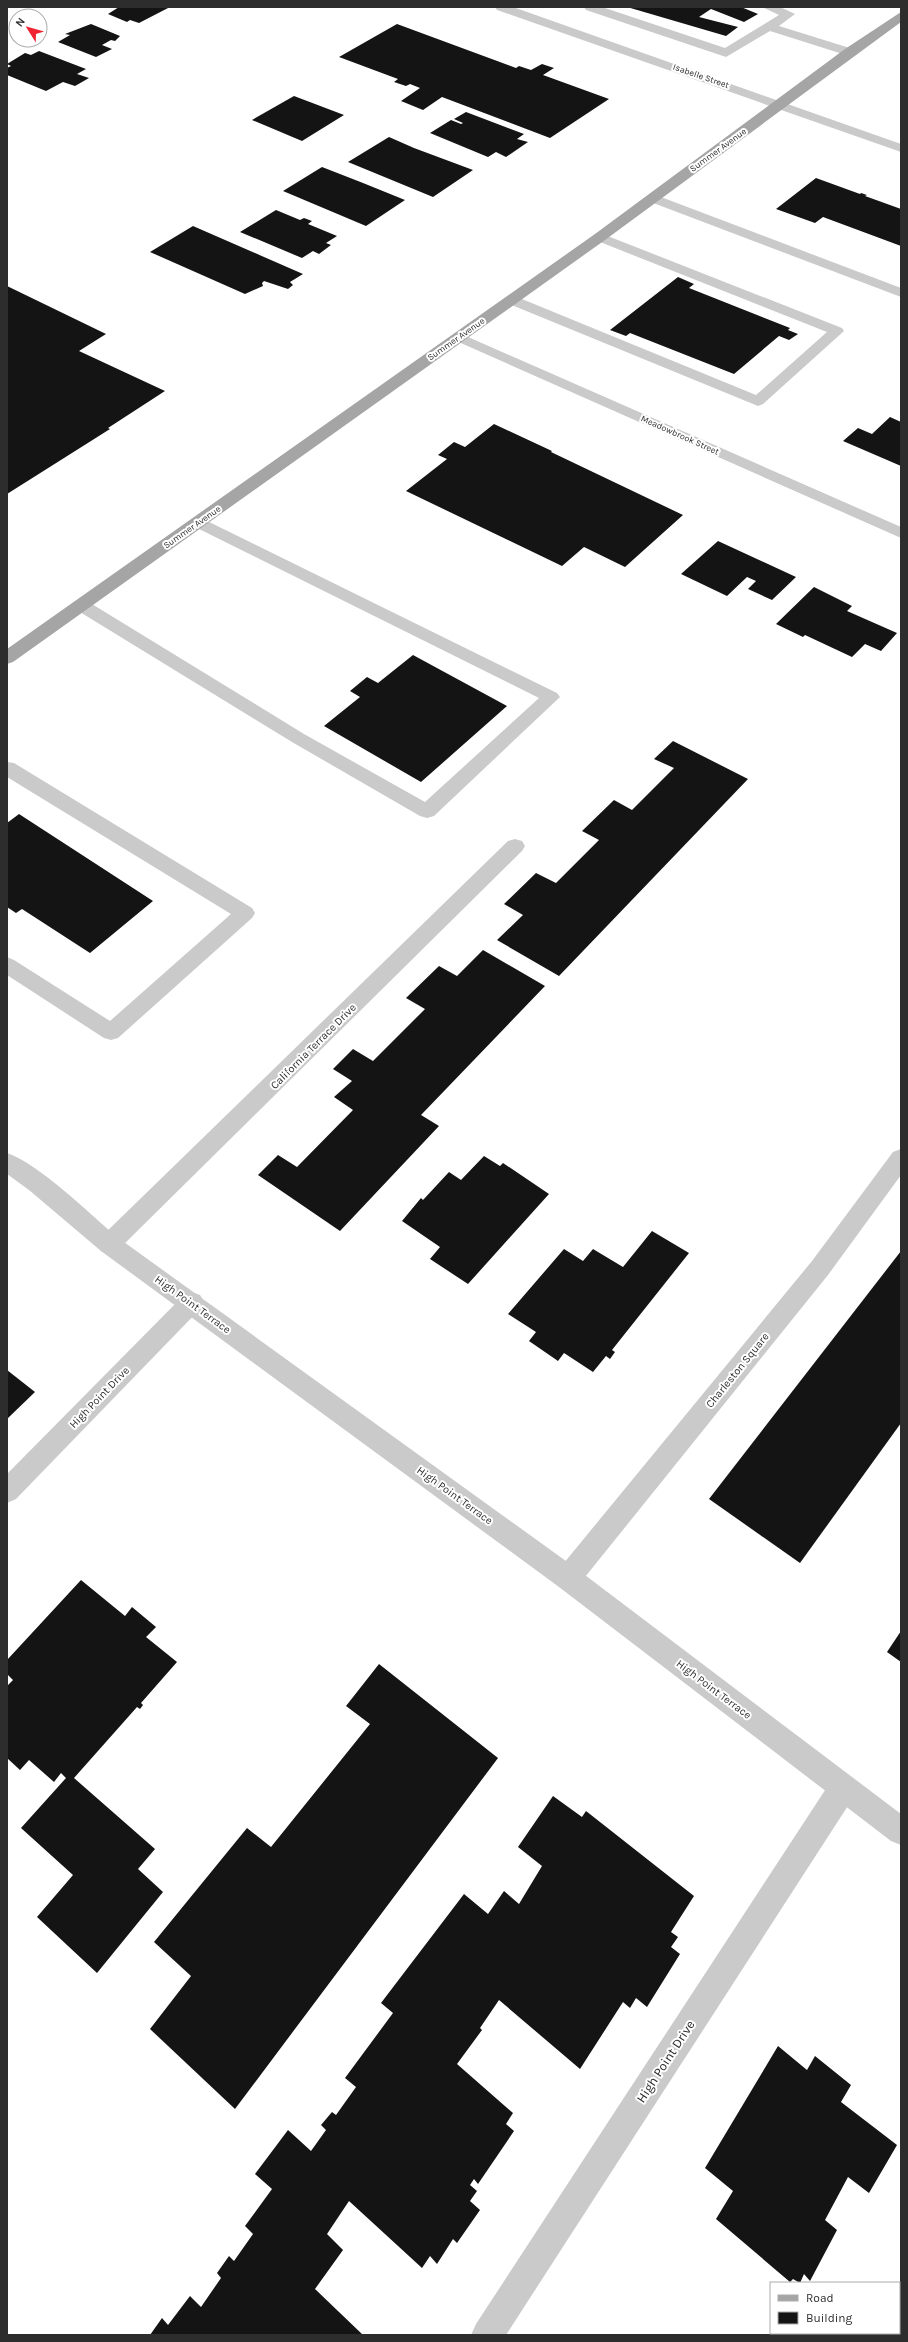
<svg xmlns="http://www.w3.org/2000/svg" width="908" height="2342" viewBox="0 0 908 2342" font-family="Karla,sans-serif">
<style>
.building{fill:#141414}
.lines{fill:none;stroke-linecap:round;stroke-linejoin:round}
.service{fill:#cacaca;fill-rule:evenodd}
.minor{fill:#cacaca;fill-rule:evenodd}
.tertiary{fill:#cacaca;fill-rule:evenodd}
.primary{fill:#a5a5a5;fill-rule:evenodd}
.labels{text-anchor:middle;stroke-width:4;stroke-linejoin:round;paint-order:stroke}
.far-street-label{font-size:9px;fill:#2d2d2d;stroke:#fff}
.street-label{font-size:11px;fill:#2d2d2d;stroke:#fff}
.near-street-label{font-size:13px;fill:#2d2d2d;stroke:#fff}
</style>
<rect width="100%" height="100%" fill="#fff"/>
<g class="building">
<polygon points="119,7 170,7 139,23 130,20 127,22 108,14"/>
<polygon points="627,7 741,7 758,14 744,22 711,9 699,17 738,27 726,36"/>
<polygon points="91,24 120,36 115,41 111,40 102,45 112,49 96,57 58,42 70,35 65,34"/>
<polygon points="397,24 516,68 519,66 531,70 542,64 554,68 543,75 609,99 550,138 442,97 423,110 401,101 420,88 410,84 406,86 394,82 398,79 339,57"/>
<polygon points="39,51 86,69 77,74 89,78 75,86 63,82 46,91 7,75 7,68 11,66 7,64 25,53 31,55"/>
<polygon points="294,96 344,115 302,141 252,120"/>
<polygon points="466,112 524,134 517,139 528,142 506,157 496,152 488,157 430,133 451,120 461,124 463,123 454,119"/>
<polygon points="389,137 414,148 473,170 433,197 348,162"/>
<polygon points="322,167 363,183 405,200 366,226 283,191"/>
<polygon points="816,178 860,194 861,193 867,195 865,196 901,209 901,246 823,217 815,223 776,209"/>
<polygon points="276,210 300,220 304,218 312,221 308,224 337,236 326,243 331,245 319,254 313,251 302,258 240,232"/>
<polygon points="193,226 303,274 290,282 293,285 288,289 264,281 262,283 263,286 245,294 150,252"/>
<polygon points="678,277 694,284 689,288 790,328 788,330 798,334 789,340 779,336 734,374 630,333 626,336 610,330"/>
<polygon points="7,286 106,334 79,351 165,391 108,428 110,429 7,494"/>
<polygon points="890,417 901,422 901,466 843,441 858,428 872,434"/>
<polygon points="494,424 552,451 551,452 683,515 625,567 584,547 562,566 406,491 447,459 438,455 454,442 465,447"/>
<polygon points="718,541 796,577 772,600 748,589 756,581 747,577 727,596 681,574"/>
<polygon points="814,587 852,606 847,611 897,633 881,651 865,644 852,657 805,635 803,637 776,624"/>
<polygon points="413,655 507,706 421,782 324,726 360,697 350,691 367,677 378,683"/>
<polygon points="673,741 748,779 559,976 497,940 523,915 504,904 536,873 556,883 599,840 582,831 614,800 632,810 674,768 654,759"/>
<polygon points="19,814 153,901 90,953 22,909 16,913 7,907 7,823"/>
<polygon points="483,950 545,986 421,1115 439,1126 340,1231 258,1175 278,1155 297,1167 353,1110 334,1097 352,1081 333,1069 353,1049 373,1061 425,1009 406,998 439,966 457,976"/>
<polygon points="484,1156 500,1166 503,1163 549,1194 468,1284 430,1259 440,1247 402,1221 421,1198 423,1200 449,1172 461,1180"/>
<polygon points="652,1231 689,1253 612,1350 615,1352 610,1359 606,1356 593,1372 564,1353 558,1361 529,1341 536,1332 508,1314 564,1249 583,1261 593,1249 623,1267"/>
<polygon points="901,1251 901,1423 800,1563 709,1499"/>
<polygon points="7,1370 35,1392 7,1419"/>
<polygon points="81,1580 125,1616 132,1607 156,1627 146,1637 177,1662 141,1703 143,1705 140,1709 137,1707 74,1778 155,1849 138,1869 163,1892 97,1973 37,1917 73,1875 21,1828 66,1778 61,1773 54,1782 29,1760 20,1770 7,1758 7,1686 13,1680 7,1674 7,1660"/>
<polygon points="901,1631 901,1662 887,1652"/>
<polygon points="379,1664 498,1758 235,2109 150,2029 191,1976 154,1942 247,1828 271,1847 370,1724 346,1706"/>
<polygon points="553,1796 582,1817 586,1811 694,1896 671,1932 678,1937 671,1947 680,1954 647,2007 636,1998 630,2008 623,2002 580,2069 499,2000 480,2028 482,2030 457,2064 513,2113 506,2124 514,2131 478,2184 474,2179 470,2185 477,2191 470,2201 480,2210 457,2243 453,2239 437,2264 430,2256 422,2268 349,2201 327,2234 343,2250 315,2289 363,2335 150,2335 162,2318 168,2325 190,2296 201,2307 221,2278 217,2273 229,2256 234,2261 253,2234 245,2226 272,2189 255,2174 288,2130 311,2151 326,2130 321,2125 332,2112 336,2115 356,2087 345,2078 393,2013 381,2003 464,1894 488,1914 504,1891 519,1904 542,1866 518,1847"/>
<polygon points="778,2046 807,2070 815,2056 851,2085 841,2102 897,2145 869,2193 848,2177 825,2220 837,2230 810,2281 804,2274 800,2283 793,2279 790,2282 716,2219 733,2191 705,2168"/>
</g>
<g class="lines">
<g class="service">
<polygon points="584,7 602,7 725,48 779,15 762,7 780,7 795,14 779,26 853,49 855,52 849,56 770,31 726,57 586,10"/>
<polygon points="653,194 901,288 901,297 648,201 646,198"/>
<polygon points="600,233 842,328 844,331 763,404 758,406 507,303 505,300 507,297 517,297 756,395 827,332 595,240 593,237 595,234"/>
<polygon points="199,517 557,693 560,697 434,816 427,818 420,816 292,742 75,609 72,605 75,601 87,601 304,734 425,802 539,698 193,526 191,522 193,518"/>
<polygon points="7,762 14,763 252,908 255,913 252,918 118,1038 111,1040 104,1038 7,975 7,957 14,960 110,1021 231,914 7,777"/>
<polygon points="192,1292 200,1295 204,1302 200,1309 16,1499 7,1503 7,1474 184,1295"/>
</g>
<g class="minor">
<polygon points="495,7 513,7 901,144 901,152 497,10"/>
<polygon points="459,333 901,527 901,538 454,340 452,337"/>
<polygon points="515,839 522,841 525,846 522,851 117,1251 109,1254 101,1251 98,1244 101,1237 508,841"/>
<polygon points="901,1149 901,1175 828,1275 577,1587 568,1590 559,1587 555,1578 559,1569 812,1261 893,1152"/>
<polygon points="843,1774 853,1778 857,1788 853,1798 506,2335 471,2335 476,2324 833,1778"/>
</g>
<path class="tertiary" d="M7,1153c32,11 83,61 110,84l460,332 324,245v31l-10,-4 -332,-254 -458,-336 -72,-61 -22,-16z"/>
<polygon class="primary" points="901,12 901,22 605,240 13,662 7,664 7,649 595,234 845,49"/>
</g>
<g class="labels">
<g class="far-street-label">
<text transform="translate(701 76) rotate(19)" y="3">Isabelle Street</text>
<text transform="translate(718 150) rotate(-36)" y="3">Summer Avenue</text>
<text transform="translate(456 339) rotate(-35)" y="3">Summer Avenue</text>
<text transform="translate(680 435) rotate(24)" y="3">Meadowbrook Street</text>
<text transform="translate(192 527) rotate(-35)" y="3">Summer Avenue</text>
</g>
<g class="street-label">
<text transform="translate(313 1046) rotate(-45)" y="4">California Terrace Drive</text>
<text transform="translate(193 1304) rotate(36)" y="4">High Point Terrace</text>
<text transform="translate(737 1370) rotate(-51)" y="4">Charleston Square</text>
<text transform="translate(99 1397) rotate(-46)" y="4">High Point Drive</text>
<text transform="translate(455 1495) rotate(36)" y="4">High Point Terrace</text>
<text transform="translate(714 1689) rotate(37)" y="4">High Point Terrace</text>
</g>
<g class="near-street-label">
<text transform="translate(665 2061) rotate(-57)" y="5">High Point Drive</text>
</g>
</g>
<rect width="908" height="2342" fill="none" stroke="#2d2d2d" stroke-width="16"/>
<rect x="770" y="2282" width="130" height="52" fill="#ffffff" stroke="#ababab"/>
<rect x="778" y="2295" width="20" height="6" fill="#a5a5a5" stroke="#ababab"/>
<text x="806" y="2302" font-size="12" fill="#2d2d2d">Road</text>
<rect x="778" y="2312" width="20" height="12" fill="#141414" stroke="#ababab"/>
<text x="806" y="2322" font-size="12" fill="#2d2d2d">Building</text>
<g transform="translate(28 28) rotate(307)"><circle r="19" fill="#ffffff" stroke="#ababab"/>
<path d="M0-3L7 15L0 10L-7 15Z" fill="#ef2332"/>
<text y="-6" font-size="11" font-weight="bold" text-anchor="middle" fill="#2d2d2d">N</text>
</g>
</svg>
